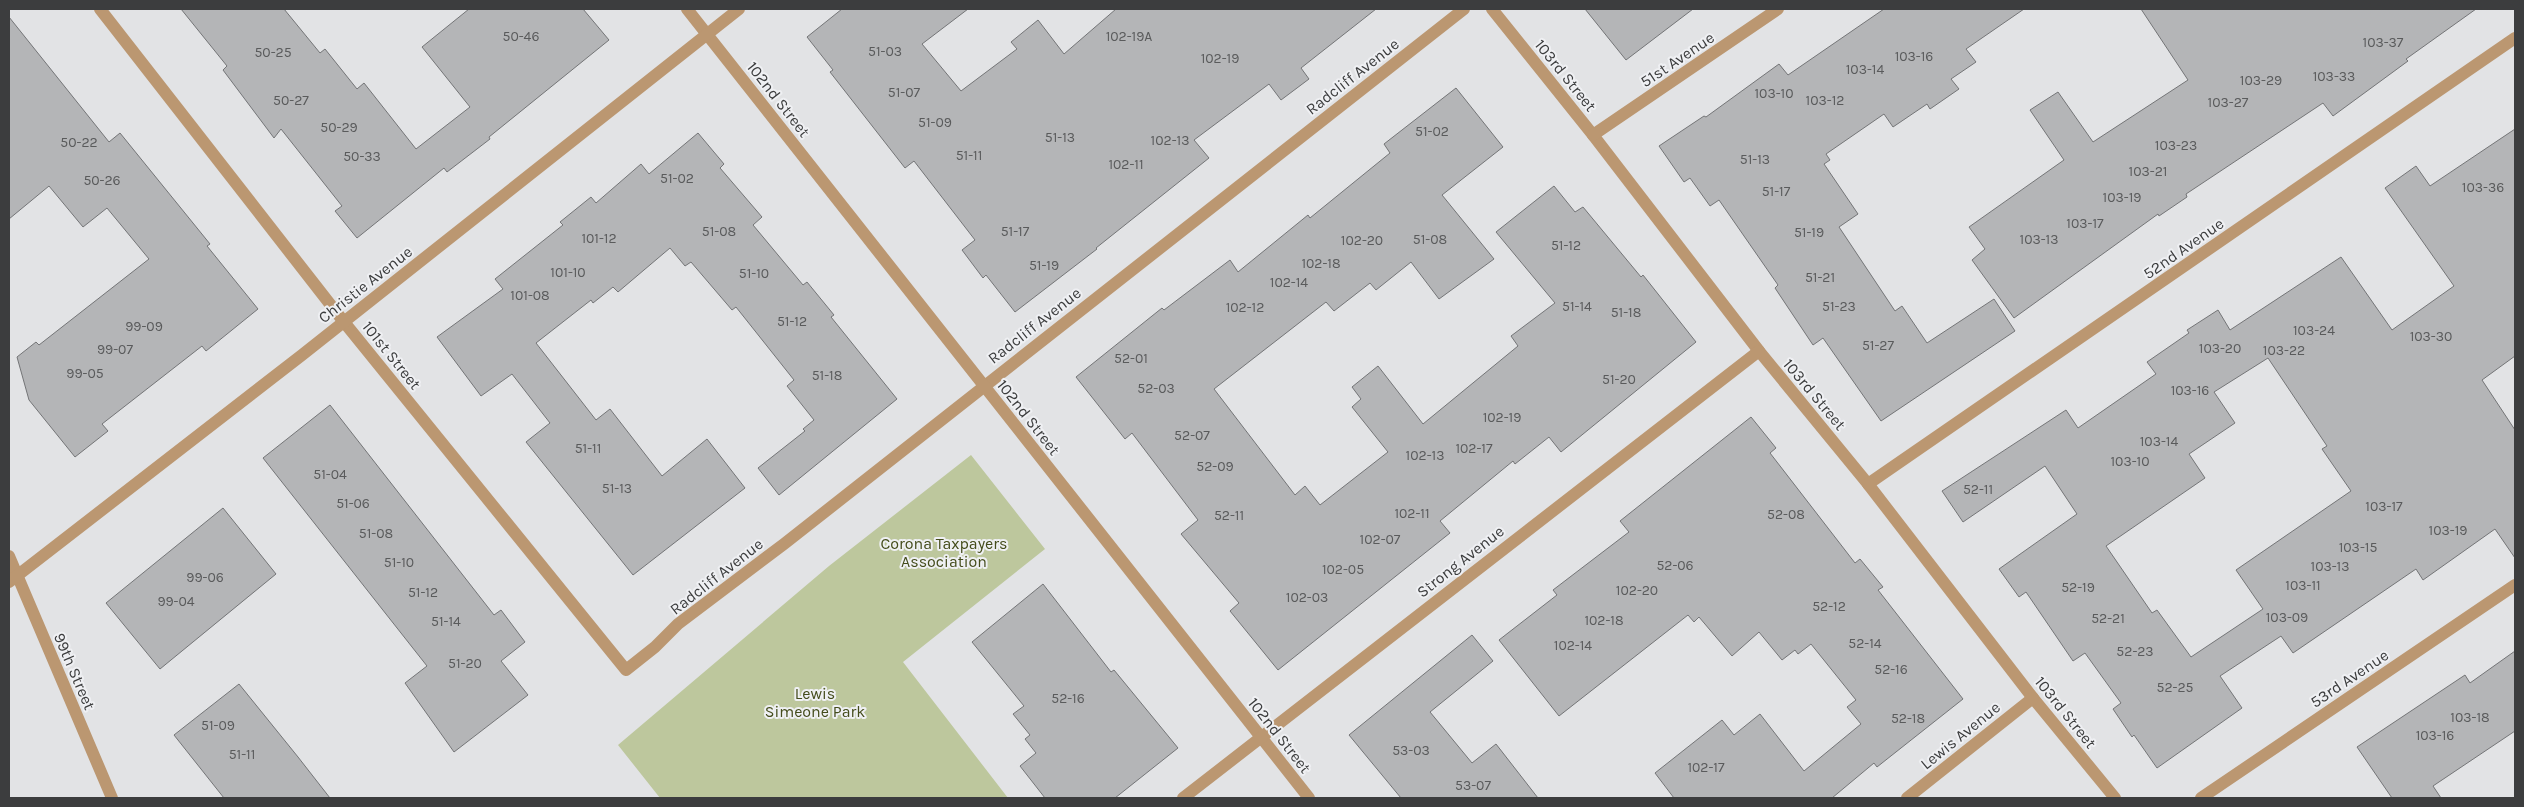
<svg xmlns="http://www.w3.org/2000/svg" width="2524" height="807" viewBox="0 0 2524 807" font-family="Karla,sans-serif">
<style>
.green{fill:#bdc79d}
.building{fill:#b4b5b7;stroke:#747577;fill-rule:evenodd}
.lines{fill:none;stroke-linecap:round;stroke-linejoin:round}
.street{stroke:#bb9771;stroke-width:12}
.labels{text-anchor:middle;stroke-width:4;stroke-linejoin:round;paint-order:stroke}
.number-label{font-size:14px;fill:#5a5b5c}
.street-label{font-size:16px;fill:#3c3d3e;stroke:#eff0f3}
.park-label{font-size:16px;fill:#444c1b;stroke:#eff0f3}
</style>
<rect width="100%" height="100%" fill="#e2e3e5"/>
<polygon class="green" points="971,455 1045,549 903,662 1008,798 660,798 618,745 829,566"/>
<g class="building">
<polygon points="181,9 284,9 320,53 325,49 357,89 364,83 416,149 470,107 422,47 469,9 583,9 609,40 489,137 490,139 447,172 444,168 357,238 335,211 342,206 281,129 274,138 223,70 227,66"/>
<polygon points="842,9 968,9 922,44 961,91 1017,49 1011,42 1038,20 1064,54 1116,9 1376,9 1301,68 1309,79 1281,100 1269,84 1194,140 1209,158 1096,248 1097,249 1015,312 986,275 983,278 962,250 975,240 914,161 905,168 830,72 833,70 807,37"/>
<polygon points="1585,9 1693,9 1626,60"/>
<polygon points="1884,9 2024,9 1966,49 1976,62 1951,79 1959,89 1930,109 1927,104 1893,127 1884,114 1826,154 1830,160 1824,164 1858,214 1839,227 1895,311 1902,306 1927,343 1994,299 2015,331 1881,421 1823,338 1813,345 1775,288 1778,285 1719,200 1710,206 1690,178 1684,182 1659,146 1704,116 1706,117 1779,64 1788,75"/>
<polygon points="2141,9 2476,9 2406,59 2408,61 2333,116 2323,103 2186,194 2187,197 2159,216 2158,214 2014,318 1972,260 1985,249 1969,227 2064,160 2030,110 2058,92 2093,142 2188,80"/>
<polygon points="9,17 109,142 120,133 210,244 207,246 258,309 206,351 202,346 102,424 108,431 75,457 29,400 17,357 36,342 39,345 149,259 107,208 83,227 49,186 9,219"/>
<polygon points="1456,88 1503,147 1442,195 1494,259 1439,299 1411,262 1376,290 1370,283 1334,311 1326,302 1214,389 1295,495 1305,486 1320,505 1388,452 1352,407 1361,399 1352,387 1378,366 1423,424 1518,346 1511,336 1555,303 1496,232 1554,186 1575,212 1583,207 1641,277 1643,275 1696,342 1561,452 1549,437 1515,464 1513,461 1440,521 1450,533 1278,670 1230,611 1239,603 1181,534 1198,520 1132,433 1125,439 1076,377 1162,308 1164,310 1230,260 1238,272 1308,215 1310,218 1390,153 1384,144"/>
<path d="M2515,129v227l-33,24 33,50v128l-20,-29 -72,51 -7,-11 -123,84 -12,-17 -61,40 22,32 -85,60 -23,-33 -2,2 -19,-28 8,-6 -36,-50 -12,8 -47,-69 -7,5 -20,-28 78,-55 -32,-48 -82,56 -21,-31 124,-81 12,18 78,-54 -9,-12 42,-29 -2,-3 31,-20 12,20 111,-73 51,73 62,-44 -69,-98 31,-22 14,20zM2268,358l59,88 -5,3 29,42 -115,79 27,39 -72,48 -34,-47 -5,3 -46,-67 99,-68 -16,-24 46,-31 -21,-31z"/>
<polygon points="698,133 724,164 720,168 762,217 753,225 803,285 807,282 834,315 831,317 897,399 779,495 758,468 805,431 803,429 814,420 787,386 794,380 736,307 732,310 691,262 685,266 670,248 618,292 613,287 593,303 591,300 536,343 596,420 610,409 662,476 707,439 745,488 633,575 526,442 550,423 512,374 481,396 437,337 503,289 495,279 563,225 560,222 591,197 596,203 641,164 649,174"/>
<polygon points="330,405 494,615 501,610 525,642 501,661 528,695 454,752 405,683 427,666 263,458"/>
<polygon points="1751,417 1776,448 1770,453 1855,563 1860,559 1883,587 1878,590 1963,699 1877,767 1874,763 1832,798 1674,798 1655,773 1722,720 1734,735 1760,714 1804,771 1861,724 1847,707 1856,700 1811,644 1798,654 1795,650 1782,660 1759,632 1732,656 1699,617 1694,622 1688,615 1559,716 1499,640 1557,595 1553,590 1629,532 1620,521"/>
<polygon points="223,508 276,574 160,669 106,603"/>
<polygon points="1043,584 1111,672 1114,670 1178,748 1115,798 1045,798 1020,766 1036,753 1025,739 1030,735 1013,714 1024,706 972,642"/>
<polygon points="1472,635 1493,661 1430,712 1472,763 1496,744 1538,798 1401,798 1349,735"/>
<polygon points="2515,651 2515,731 2433,786 2441,798 2392,798 2357,747 2465,675 2470,683"/>
<polygon points="239,684 298,757 330,798 224,798 174,735"/>
</g>
<g class="lines">
<g class="street">
<polyline points="100,9 344,322 626,670 655,647 678,624 784,544 1464,9"/>
<polyline points="687,9 1309,798"/>
<polyline points="1492,9 1593,135 1759,351 1868,484 2033,698 2115,798"/>
<polyline points="1593,135 1778,9"/>
<polyline points="1868,484 2515,38"/>
<polyline points="9,556 112,798"/>
<polyline points="9,582 302,355 739,9"/>
<polyline points="1183,798 1759,351"/>
<polyline points="1907,798 2033,698"/>
<polyline points="2201,798 2515,585"/>
</g>
</g>
<g class="labels">
<g class="number-label">
<text x="521" y="41">50-46</text>
<text x="1129" y="41">102-19A</text>
<text x="2383" y="47">103-37</text>
<text x="885" y="56">51-03</text>
<text x="273" y="57">50-25</text>
<text x="1914" y="61">103-16</text>
<text x="1220" y="63">102-19</text>
<text x="1865" y="74">103-14</text>
<text x="2334" y="81">103-33</text>
<text x="2261" y="85">103-29</text>
<text x="904" y="97">51-07</text>
<text x="1774" y="98">103-10</text>
<text x="291" y="105">50-27</text>
<text x="1825" y="105">103-12</text>
<text x="2228" y="107">103-27</text>
<text x="935" y="127">51-09</text>
<text x="339" y="132">50-29</text>
<text x="1432" y="136">51-02</text>
<text x="1060" y="142">51-13</text>
<text x="1170" y="145">102-13</text>
<text x="79" y="147">50-22</text>
<text x="2176" y="150">103-23</text>
<text x="969" y="160">51-11</text>
<text x="362" y="161">50-33</text>
<text x="1755" y="164">51-13</text>
<text x="1126" y="169">102-11</text>
<text x="2148" y="176">103-21</text>
<text x="677" y="183">51-02</text>
<text x="102" y="185">50-26</text>
<text x="2483" y="192">103-36</text>
<text x="1776" y="196">51-17</text>
<text x="2122" y="202">103-19</text>
<text x="2085" y="228">103-17</text>
<text x="719" y="236">51-08</text>
<text x="1015" y="236">51-17</text>
<text x="1809" y="237">51-19</text>
<text x="599" y="243">101-12</text>
<text x="1430" y="244">51-08</text>
<text x="2039" y="244">103-13</text>
<text x="1362" y="245">102-20</text>
<text x="1566" y="250">51-12</text>
<text x="1321" y="268">102-18</text>
<text x="1044" y="270">51-19</text>
<text x="568" y="277">101-10</text>
<text x="754" y="278">51-10</text>
<text x="1820" y="282">51-21</text>
<text x="1289" y="287">102-14</text>
<text x="530" y="300">101-08</text>
<text x="1577" y="311">51-14</text>
<text x="1839" y="311">51-23</text>
<text x="1245" y="312">102-12</text>
<text x="1626" y="317">51-18</text>
<text x="792" y="326">51-12</text>
<text x="144" y="331">99-09</text>
<text x="2314" y="335">103-24</text>
<text x="2431" y="341">103-30</text>
<text x="1878" y="350">51-27</text>
<text x="2220" y="353">103-20</text>
<text x="115" y="354">99-07</text>
<text x="2284" y="355">103-22</text>
<text x="1131" y="363">52-01</text>
<text x="85" y="378">99-05</text>
<text x="827" y="380">51-18</text>
<text x="1619" y="384">51-20</text>
<text x="1156" y="393">52-03</text>
<text x="2190" y="395">103-16</text>
<text x="1502" y="422">102-19</text>
<text x="1192" y="440">52-07</text>
<text x="2159" y="446">103-14</text>
<text x="588" y="453">51-11</text>
<text x="1474" y="453">102-17</text>
<text x="1425" y="460">102-13</text>
<text x="2130" y="466">103-10</text>
<text x="1215" y="471">52-09</text>
<text x="330" y="479">51-04</text>
<text x="617" y="493">51-13</text>
<text x="1978" y="494">52-11</text>
<text x="353" y="508">51-06</text>
<text x="2384" y="511">103-17</text>
<text x="1412" y="518">102-11</text>
<text x="1786" y="519">52-08</text>
<text x="1229" y="520">52-11</text>
<text x="2448" y="535">103-19</text>
<text x="376" y="538">51-08</text>
<text x="1380" y="544">102-07</text>
<text x="2358" y="552">103-15</text>
<text x="399" y="567">51-10</text>
<text x="1675" y="570">52-06</text>
<text x="2330" y="571">103-13</text>
<text x="1343" y="574">102-05</text>
<text x="205" y="582">99-06</text>
<text x="2303" y="590">103-11</text>
<text x="2078" y="592">52-19</text>
<text x="1637" y="595">102-20</text>
<text x="423" y="597">51-12</text>
<text x="1307" y="602">102-03</text>
<text x="176" y="606">99-04</text>
<text x="1829" y="611">52-12</text>
<text x="2287" y="622">103-09</text>
<text x="2108" y="623">52-21</text>
<text x="1604" y="625">102-18</text>
<text x="446" y="626">51-14</text>
<text x="1865" y="648">52-14</text>
<text x="1573" y="650">102-14</text>
<text x="2135" y="656">52-23</text>
<text x="465" y="668">51-20</text>
<text x="1891" y="674">52-16</text>
<text x="2175" y="692">52-25</text>
<text x="1068" y="703">52-16</text>
<text x="2470" y="722">103-18</text>
<text x="1908" y="723">52-18</text>
<text x="218" y="730">51-09</text>
<text x="2435" y="740">103-16</text>
<text x="1411" y="755">53-03</text>
<text x="242" y="759">51-11</text>
<text x="1706" y="772">102-17</text>
<text x="1473" y="790">53-07</text>
</g>
<g class="street-label">
<text transform="translate(1677 59) rotate(-34)" y="6">51st Avenue</text>
<text transform="translate(1566 75) rotate(51)" y="6">103rd Street</text>
<text transform="translate(1352 76) rotate(-38)" y="6">Radcliff Avenue</text>
<text transform="translate(779 99) rotate(52)" y="6">102nd Street</text>
<text transform="translate(2183 248) rotate(-35)" y="6">52nd Avenue</text>
<text transform="translate(365 284) rotate(-38)" y="6">Christie Avenue</text>
<text transform="translate(1034 325) rotate(-38)" y="6">Radcliff Avenue</text>
<text transform="translate(392 355) rotate(51)" y="6">101st Street</text>
<text transform="translate(1815 394) rotate(50)" y="6">103rd Street</text>
<text transform="translate(1029 417) rotate(52)" y="6">102nd Street</text>
<text transform="translate(1460 561) rotate(-38)" y="6">Strong Avenue</text>
<text transform="translate(716 576) rotate(-38)" y="6">Radcliff Avenue</text>
<text transform="translate(75 671) rotate(67)" y="6">99th Street</text>
<text transform="translate(2349 678) rotate(-34)" y="6">53rd Avenue</text>
<text transform="translate(2066 712) rotate(51)" y="6">103rd Street</text>
<text transform="translate(1280 735) rotate(52)" y="6">102nd Street</text>
<text transform="translate(1960 735) rotate(-39)" y="6">Lewis Avenue</text>
</g>
<g class="park-label">
<text x="944" y="549">Corona Taxpayers<tspan x="944" dy="18">Association</tspan></text>
<text x="815" y="699">Lewis<tspan x="815" dy="18">Simeone Park</tspan></text>
</g>
</g>
<rect width="2524" height="807" fill="none" stroke="#3c3d3e" stroke-width="20"/>
</svg>
